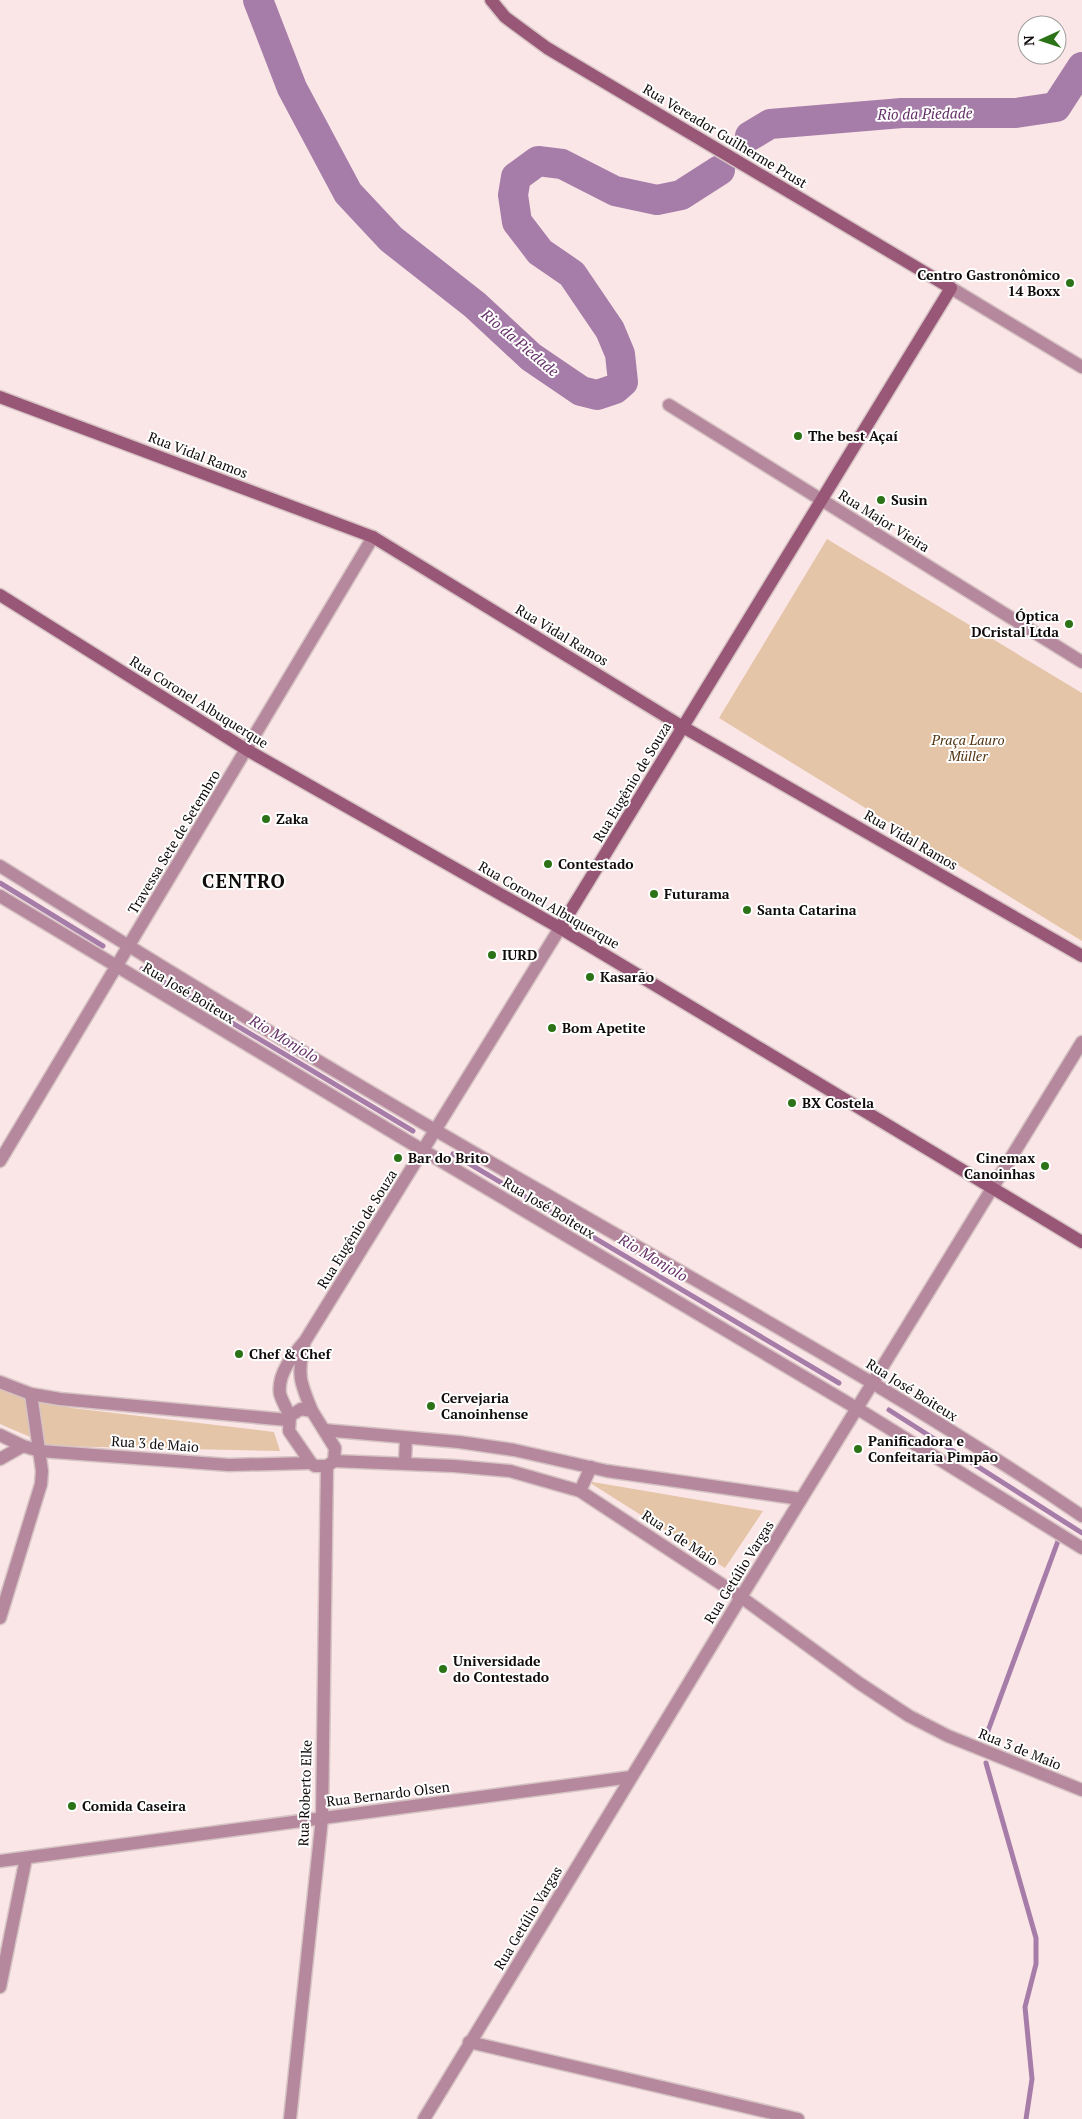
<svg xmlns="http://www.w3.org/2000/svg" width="1082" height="2119" viewBox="0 0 1082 2119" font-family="'PT Serif',serif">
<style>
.green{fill:#e5c5a8}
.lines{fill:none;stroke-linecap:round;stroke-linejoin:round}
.stream{stroke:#a67da8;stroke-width:5}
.river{stroke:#a67da8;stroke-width:30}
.minor-casing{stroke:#d6c3c4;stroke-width:15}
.tertiary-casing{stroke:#d6c3c4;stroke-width:15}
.secondary-casing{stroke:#d6c3c4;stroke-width:15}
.minor{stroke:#b6889d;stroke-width:12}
.tertiary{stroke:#b6889d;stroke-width:12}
.secondary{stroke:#985777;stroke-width:12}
.poi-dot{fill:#2b7316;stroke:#fff;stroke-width:2}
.labels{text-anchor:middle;stroke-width:4;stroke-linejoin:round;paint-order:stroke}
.street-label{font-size:14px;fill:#110b0b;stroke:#fff}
.poi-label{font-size:14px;font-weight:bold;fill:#110b0b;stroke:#fff;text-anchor:start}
.park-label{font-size:14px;font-style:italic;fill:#51320f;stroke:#fff}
.water-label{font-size:15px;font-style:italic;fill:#642f67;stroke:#fff}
.district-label{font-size:19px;font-weight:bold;letter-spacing:1px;fill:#110b0b;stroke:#fff}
</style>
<rect width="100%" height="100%" fill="#fbe6e7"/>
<g class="green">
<polygon points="827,539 1082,693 1082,941 719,718"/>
<polygon points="0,1387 72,1408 274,1432 280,1451 51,1446 0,1424"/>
<polygon points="587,1481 763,1511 725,1568"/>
</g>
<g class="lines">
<g class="stream">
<polyline points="0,883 103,946"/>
<polyline points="142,969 413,1131"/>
<polyline points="453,1154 839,1383"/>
<polyline points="889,1410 1082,1533"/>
<polyline points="985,1739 1058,1541"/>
<polyline points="986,1763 1036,1938 1036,1964 1025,2007 1032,2079 1026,2119"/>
</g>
<g class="river">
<polyline points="258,0 292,88 348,193 391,239 475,305 531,357 581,391 597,395 615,389 623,382 620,354 610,330 572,274 540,252 517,222 513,195 516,177 538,161 562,164 615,191 657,200 681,195 720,170"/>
<polyline points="750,136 770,124 902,113 1016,113 1056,107 1082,67"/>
</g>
<g class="minor-casing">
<g id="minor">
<polyline points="669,405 1082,662"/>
<path d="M0,866c179,112 360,222 544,327 181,105 365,205 538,323"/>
<polyline points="0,896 424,1151 858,1409 1082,1548"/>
<polyline points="0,1161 373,537"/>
<polyline points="0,1459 23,1446"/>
<polyline points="741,1597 859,1683 909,1716 948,1736 1082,1790"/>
<polyline points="0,1618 41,1484 42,1471 31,1394"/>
<polyline points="0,1987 26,1858"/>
<polyline points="469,2042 798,2119"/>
</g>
</g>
<g class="tertiary-casing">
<g id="tertiary">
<polyline points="951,288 1082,367"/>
<path d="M304,1344c-7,31 -4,38 8,67"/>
<polyline points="0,1382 31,1394 60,1399 288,1420"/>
<polygon points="301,1409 312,1411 335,1448 334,1461 327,1466 315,1466 311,1463 289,1431 290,1416"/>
<path d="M290,1416c-3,-6 -8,-15 -10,-22 -3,-20 13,-39 25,-53l255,-413"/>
<polyline points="324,1430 459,1442 514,1450 607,1471 801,1499"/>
<polyline points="0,1435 23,1446 40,1451 229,1465 311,1463"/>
<polyline points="334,1461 454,1466 510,1471 580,1491 741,1597"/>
<polyline points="405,1463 406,1438"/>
<polyline points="580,1491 591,1467"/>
<polyline points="0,1861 631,1777"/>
<polyline points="290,2119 322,1818 327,1466"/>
<polyline points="424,2119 741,1597 1082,1042"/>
</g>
</g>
<g class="secondary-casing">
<g id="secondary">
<polyline points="491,0 505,17 547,48 951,288 560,928"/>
<polyline points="0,397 373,537 683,727 1082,956"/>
<polyline points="0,595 247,750 560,928 1082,1242"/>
</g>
</g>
<use href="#minor" class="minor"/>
<use href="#tertiary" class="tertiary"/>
<use href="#secondary" class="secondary"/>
</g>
<g class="poi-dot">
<circle cx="1070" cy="283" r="5"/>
<circle cx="798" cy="436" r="5"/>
<circle cx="881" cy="500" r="5"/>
<circle cx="1069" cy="624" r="5"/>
<circle cx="266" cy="819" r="5"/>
<circle cx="548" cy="864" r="5"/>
<circle cx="654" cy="894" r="5"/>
<circle cx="747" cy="910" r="5"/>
<circle cx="492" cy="955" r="5"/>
<circle cx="590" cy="977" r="5"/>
<circle cx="552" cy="1028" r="5"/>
<circle cx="792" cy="1103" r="5"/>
<circle cx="398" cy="1158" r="5"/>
<circle cx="1045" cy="1166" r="5"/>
<circle cx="239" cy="1354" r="5"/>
<circle cx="431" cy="1406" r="5"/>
<circle cx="858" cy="1449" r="5"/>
<circle cx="443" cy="1669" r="5"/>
<circle cx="72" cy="1806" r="5"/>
</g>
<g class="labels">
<g class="street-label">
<text transform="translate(725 136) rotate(31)" y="5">Rua Vereador Guilherme Prust</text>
<text transform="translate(198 455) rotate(21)" y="5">Rua Vidal Ramos</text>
<text transform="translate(884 521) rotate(32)" y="5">Rua Major Vieira</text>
<text transform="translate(562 635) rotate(31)" y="5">Rua Vidal Ramos</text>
<text transform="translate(199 702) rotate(32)" y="5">Rua Coronel Albuquerque</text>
<text transform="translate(632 782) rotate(-59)" y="5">Rua Eugênio de Souza</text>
<text transform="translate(911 840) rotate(30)" y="5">Rua Vidal Ramos</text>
<text transform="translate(174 842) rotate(-59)" y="5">Travessa Sete de Setembro</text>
<text transform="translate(549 905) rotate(30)" y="5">Rua Coronel Albuquerque</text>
<text transform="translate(189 993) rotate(31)" y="5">Rua José Boiteux</text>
<text transform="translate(549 1208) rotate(31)" y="5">Rua José Boiteux</text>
<text transform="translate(357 1229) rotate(-58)" y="5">Rua Eugênio de Souza</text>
<text transform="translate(912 1390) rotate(32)" y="5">Rua José Boiteux</text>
<text transform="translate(155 1444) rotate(4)" y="5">Rua 3 de Maio</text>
<text transform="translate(680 1538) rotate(34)" y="5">Rua 3 de Maio</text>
<text transform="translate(739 1572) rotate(-58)" y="5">Rua Getúlio Vargas</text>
<text transform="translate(1020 1749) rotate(22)" y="5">Rua 3 de Maio</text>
<text transform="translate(305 1793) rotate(-88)" y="5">Rua Roberto Elke</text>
<text transform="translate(388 1794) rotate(-7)" y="5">Rua Bernardo Olsen</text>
<text transform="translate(528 1918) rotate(-59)" y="5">Rua Getúlio Vargas</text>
</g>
<g class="poi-label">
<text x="1060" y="280" text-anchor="end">Centro Gastronômico<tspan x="1060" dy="16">14 Boxx</tspan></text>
<text x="808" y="441">The best Açaí</text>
<text x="891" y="505">Susin</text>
<text x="1059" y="621" text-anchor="end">Óptica<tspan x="1059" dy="16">DCristal Ltda</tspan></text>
<text x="276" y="824">Zaka</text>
<text x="558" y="869">Contestado</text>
<text x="664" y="899">Futurama</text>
<text x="757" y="915">Santa Catarina</text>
<text x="502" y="960">IURD</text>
<text x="600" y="982">Kasarão</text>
<text x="562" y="1033">Bom Apetite</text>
<text x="802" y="1108">BX Costela</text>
<text x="408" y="1163">Bar do Brito</text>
<text x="1035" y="1163" text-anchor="end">Cinemax<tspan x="1035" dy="16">Canoinhas</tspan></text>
<text x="249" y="1359">Chef &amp; Chef</text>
<text x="441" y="1403">Cervejaria<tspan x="441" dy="16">Canoinhense</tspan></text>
<text x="868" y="1446">Panificadora e<tspan x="868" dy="16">Confeitaria Pimpão</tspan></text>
<text x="453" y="1666">Universidade<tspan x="453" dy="16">do Contestado</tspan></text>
<text x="82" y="1811">Comida Caseira</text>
</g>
<g class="park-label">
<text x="968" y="745">Praça Lauro<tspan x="968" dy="16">Müller</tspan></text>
</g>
<g class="water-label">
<text transform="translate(925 114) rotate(-1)" y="5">Rio da Piedade</text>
<text transform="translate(520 343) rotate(40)" y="5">Rio da Piedade</text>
<text transform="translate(284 1039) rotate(31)" y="5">Rio Monjolo</text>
<text transform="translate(653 1258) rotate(31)" y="5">Rio Monjolo</text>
</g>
<g class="district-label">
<text x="244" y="888">CENTRO</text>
</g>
</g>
<g transform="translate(1042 40) rotate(267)"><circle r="24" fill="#ffffff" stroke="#a09d9d"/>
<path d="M0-4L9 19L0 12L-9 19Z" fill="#2b7316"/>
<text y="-8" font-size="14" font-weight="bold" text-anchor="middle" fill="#110b0b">N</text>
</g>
</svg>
